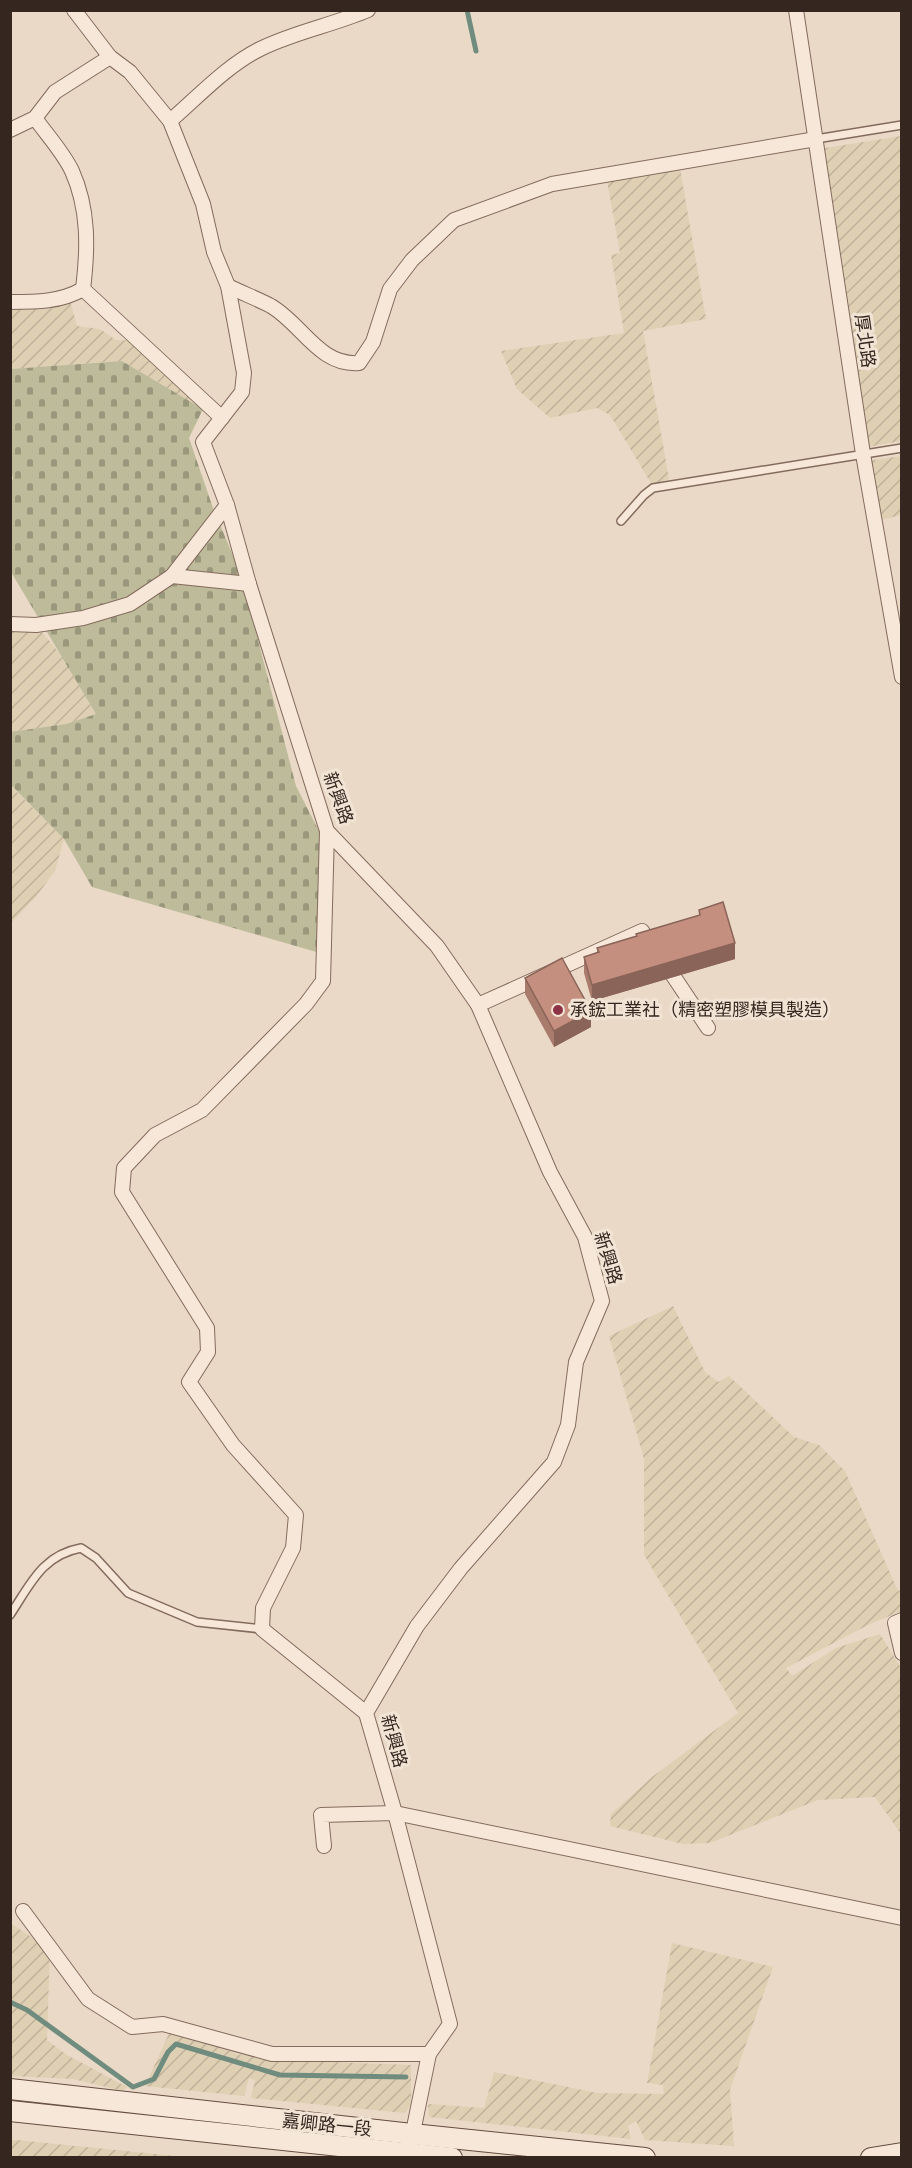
<svg xmlns="http://www.w3.org/2000/svg" width="912" height="2168" viewBox="0 0 912 2168" font-family="'Playfair Display','Noto Sans TC',serif">
<style>
.farmland{fill:url(#farmland-furrows)}
.cemetery{fill:url(#cemetery-stones)}
.lines{fill:none;stroke-linecap:round;stroke-linejoin:round}
.stream{stroke:#6f8c7f;stroke-width:5}
.lane-casing{stroke:#846b5d;stroke-width:10}
.street-casing{stroke:#846b5d;stroke-width:16}
.secondary-casing{stroke:#664c40;stroke-width:22}
.lane{stroke:#f6e7d9;stroke-width:7}
.street{stroke:#f6e7d9;stroke-width:14}
.secondary{stroke:#f6e7d9;stroke-width:20}
.wall{fill:#a97b6d}
.shaded-wall{fill:#8a6459}
.building{fill:#c58f7f;stroke:#8a6459;stroke-width:1.5}
.poi-dot{fill:#8e3345;stroke:#f2e4d5;stroke-width:2}
.labels{text-anchor:middle;stroke-width:6;stroke-linejoin:round;paint-order:stroke}
.street-label{font-size:18px;fill:#362620;stroke:#f2e4d5}
.poi-label{font-size:18px;fill:#362620;stroke:#f2e4d5;text-anchor:start}
</style>
<defs>
<pattern id="farmland-furrows" width="10" height="10" patternUnits="userSpaceOnUse" patternTransform="scale(1.5)"><rect width="10" height="10" fill="#dfd0b4"/><path d="M-1 1l2-2M0 10L10 0M9 11l2-2" fill="none" stroke="#c0b29a"/></pattern>
<pattern id="cemetery-stones" width="16" height="16" patternUnits="userSpaceOnUse" patternTransform="scale(1.5)"><rect width="16" height="16" fill="#bdbb99"/><path d="M2 7V4a2 2 0 0 1 4 0v3zM10 15v-3a2 2 0 0 1 4 0v3z" fill="#9a987c"/></pattern>
</defs>
<rect width="100%" height="100%" fill="#ead9c6"/>
<g class="farmland">
<polygon points="901,136 901,441 867,447 819,149"/>
<polygon points="680,168 706,319 643,331 669,479 652,485 610,415 597,408 550,418 517,389 501,351 624,333 611,255 620,253 607,181"/>
<polygon points="70,300 77,326 100,329 116,340 142,341 203,409 122,361 11,369 11,301"/>
<polygon points="901,456 901,515 877,521 870,463 874,460"/>
<polygon points="10,621 33,621 65,660 96,714 66,724 11,732"/>
<polygon points="10,785 64,839 55,871 35,898 11,923"/>
<polygon points="673,1306 705,1372 718,1382 729,1376 794,1437 819,1445 845,1471 898,1591 901,1590 901,1611 866,1626 786,1668 792,1676 836,1648 880,1634 901,1668 901,1834 875,1797 818,1800 710,1843 683,1844 610,1826 611,1814 652,1777 738,1713 644,1555 644,1459 609,1336"/>
<polygon points="10,1923 50,1949 47,2040 67,2055 127,2087 123,2091 73,2079 11,2076"/>
<polygon points="672,1943 773,1967 730,2090 734,2146 645,2140 636,2121 628,2126 631,2139 429,2117 428,2104 484,2108 494,2072 597,2093 664,2094 663,2085 647,2083"/>
<polygon points="171,2029 237,2054 273,2060 411,2065 411,2104 405,2113 251,2098 255,2080 249,2078 244,2096 145,2086"/>
<polygon points="10,2140 16,2140 186,2157 11,2157"/>
</g>
<polygon class="cemetery" points="122,361 203,409 189,438 213,508 241,575 296,786 325,843 320,953 92,887 64,839 11,785 10,732 66,724 96,714 11,572 10,482 13,479 10,462 11,369"/>
<g class="lines">
<g class="stream">
<polyline points="467,10 476,51"/>
<polyline points="10,2002 27,2010 133,2087 154,2079 168,2052 176,2044 280,2075 406,2077"/>
</g>
<g class="lane-casing">
<g id="lane">
<polyline points="816,139 902,125"/>
<polyline points="621,521 644,495 653,488 902,448"/>
<path d="M10,1615c20,-30 32,-60 71,-67l15,10 32,35 69,29 65,7"/>
</g>
</g>
<g class="street-casing">
<g id="street">
<polyline points="74,10 110,57 130,72 170,121 203,204 214,252 228,286 244,373 242,392 203,442 227,505 249,584 327,831 437,946 478,1005 550,1172 585,1237 602,1301 576,1362 568,1425 554,1462 461,1568 417,1626 366,1713 395,1813 450,2024 429,2054 411,2142"/>
<polyline points="796,10 863,454 902,677"/>
<path d="M35,118c12,17 28,34 37,53 17,38 16,78 11,118"/>
<path d="M170,121c28,-24 56,-55 90,-72 34,-17 73,-24 108,-39"/>
<polyline points="10,130 35,118 55,92 110,57"/>
<path d="M228,286c14,7 30,13 43,20 31,18 48,60 88,57l14,-21 17,-53 22,-29 42,-40 98,-36 264,-45"/>
<polyline points="83,289 222,418"/>
<path d="M10,302c26,0 51,0 73,-13"/>
<polyline points="172,576 227,505"/>
<polyline points="10,624 36,625 83,618 130,604 172,576 249,584"/>
<polyline points="327,831 323,981 306,1004 202,1110 155,1135 124,1168 122,1192 207,1328 208,1352 189,1382 233,1445 296,1515 293,1548 263,1608 262,1629 366,1713"/>
<polyline points="664,962 708,1028"/>
<polyline points="478,1005 642,931 653,947"/>
<polyline points="902,1620 895,1623 902,1653"/>
<polyline points="324,1846 321,1815 395,1813 902,1918"/>
<polyline points="23,1911 88,1999 132,2027 163,2024 272,2054 429,2054"/>
</g>
</g>
<g class="secondary-casing">
<g id="secondary">
<polyline points="10,2089 412,2134 645,2158"/>
<polyline points="10,2111 452,2158"/>
<polyline points="871,2158 902,2153"/>
</g>
</g>
<use href="#lane" class="lane"/>
<use href="#street" class="street"/>
<use href="#secondary" class="secondary"/>
</g>
<g class="wall">
<polygon points="699,910 735,959 592,1001 584,973 584,957 597,953 597,948 636,936 636,934 699,915"/>
<polygon points="525,978 591,1027 554,1047 525,994"/>
</g>
<g class="shaded-wall">
<polygon points="735,943 735,959 592,1001 592,985"/>
<polygon points="591,1011 591,1027 554,1047 554,1031"/>
</g>
<g class="building">
<polygon points="723,902 735,943 592,985 584,957 599,952 597,948 637,936 636,934 700,915 699,910"/>
<polygon points="562,958 591,1011 554,1031 525,978"/>
</g>
<circle class="poi-dot" cx="558" cy="1010" r="6"/>
<g class="labels">
<g class="street-label">
<text transform="translate(865 341) rotate(82)" y="6">厚北路</text>
<text transform="translate(338 798) rotate(70)" y="6">新興路</text>
<text transform="translate(608 1258) rotate(73)" y="6">新興路</text>
<text transform="translate(394 1741) rotate(75)" y="6">新興路</text>
<text transform="translate(327 2125) rotate(6)" y="6">嘉卿路一段</text>
</g>
<g class="poi-label">
<text x="570" y="1016">承鋐工業社（精密塑膠模具製造）</text>
</g>
</g>
<rect width="912" height="2168" fill="none" stroke="#362620" stroke-width="24"/>
</svg>
